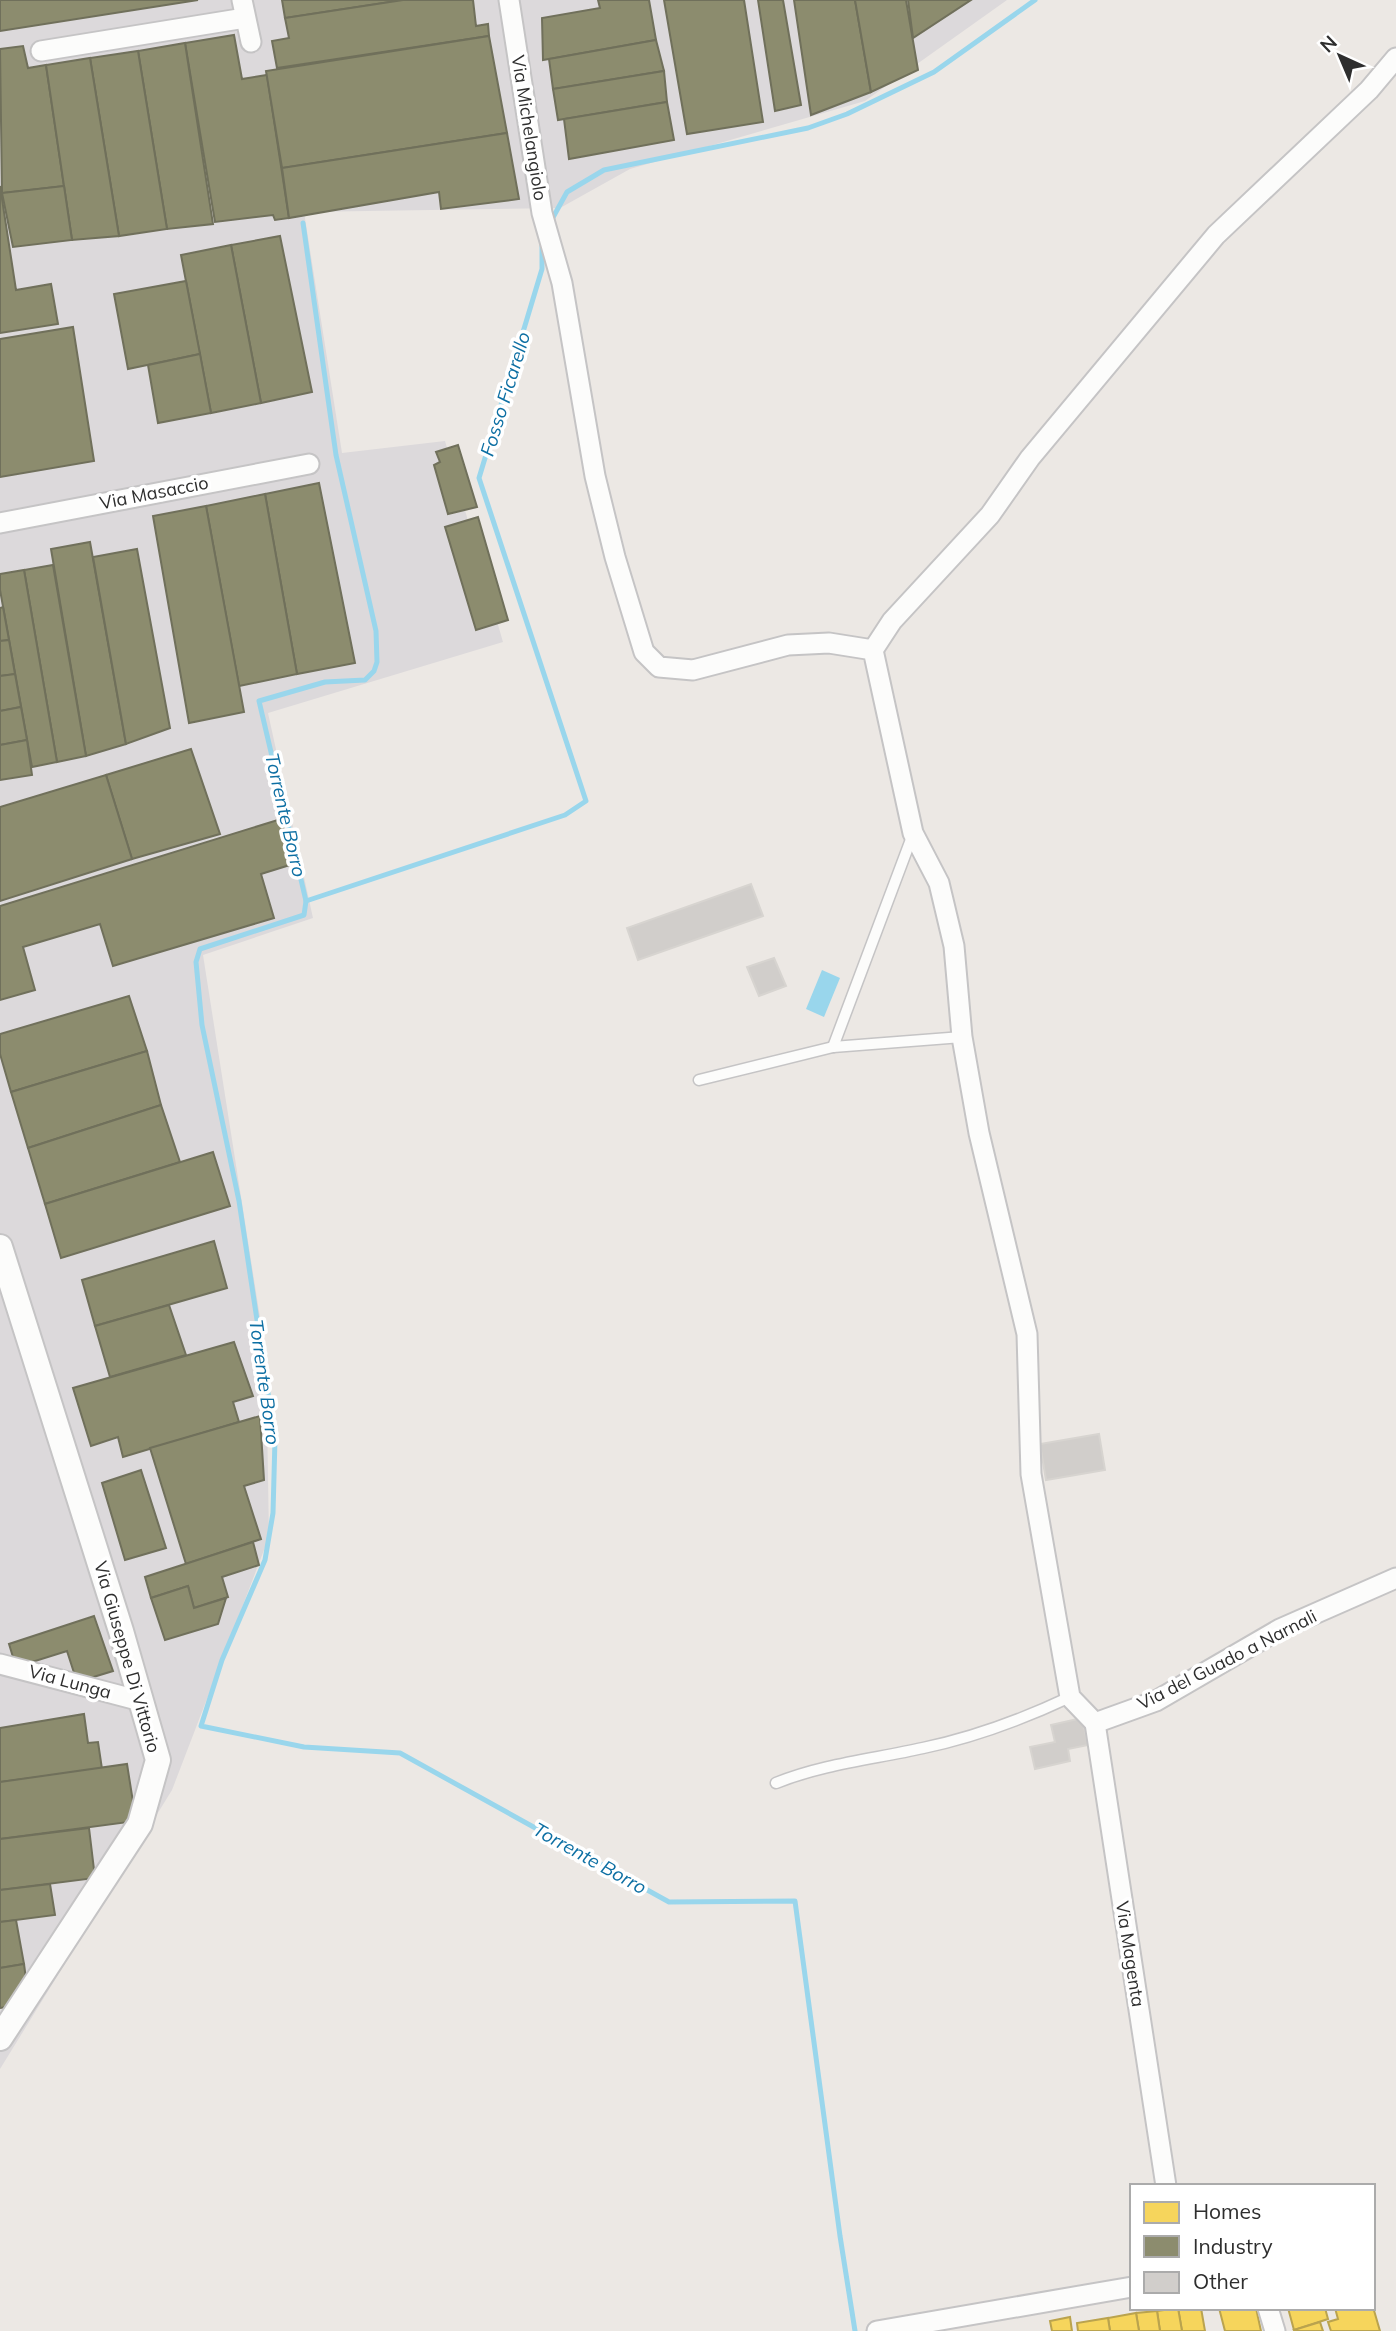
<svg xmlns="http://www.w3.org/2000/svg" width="1396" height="2331" viewBox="0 0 1396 2331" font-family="Mulish,sans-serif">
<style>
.industrial{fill:#dcd9db}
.water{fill:#99d6ec}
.homes{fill:#f6d55c;stroke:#baa34e;stroke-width:2}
.industry{fill:#8c8c6e;stroke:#70705b;stroke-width:2}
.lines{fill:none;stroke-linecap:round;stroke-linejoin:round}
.stream{stroke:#99d6ec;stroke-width:5}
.building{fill:#d1cecb;stroke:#d7d4d0;stroke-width:2}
.service-casing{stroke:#c5c4c5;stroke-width:13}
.minor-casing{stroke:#c5c4c5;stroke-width:23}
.tertiary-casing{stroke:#c5c4c5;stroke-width:28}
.service{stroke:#fcfcfb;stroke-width:10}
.minor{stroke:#fcfcfb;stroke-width:19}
.tertiary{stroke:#fcfcfb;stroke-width:24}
.labels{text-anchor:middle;stroke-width:7;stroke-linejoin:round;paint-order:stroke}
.street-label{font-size:18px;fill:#2e2e2e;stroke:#fff}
.water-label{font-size:19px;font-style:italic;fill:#0d6fa3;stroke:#fff}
</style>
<rect width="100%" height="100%" fill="#ece8e4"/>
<polygon class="industrial" points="0,0 1007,0 865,101 630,169 560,208 304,212 342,453 445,441 503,642 268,713 313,918 203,955 266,1356 269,1537 172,1790 0,2069"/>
<polygon class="water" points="822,970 840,978 824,1017 806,1009"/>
<g class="homes">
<polygon points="1373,2307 1380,2331 1331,2331 1328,2322 1338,2319 1335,2308"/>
<polygon points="1178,2308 1201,2308 1205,2331 1182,2331"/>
<polygon points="1178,2308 1182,2331 1160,2331 1157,2311"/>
<polygon points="1219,2308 1256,2308 1261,2331 1225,2331"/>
<polygon points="1288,2308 1325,2308 1328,2319 1294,2330"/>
<polygon points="1157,2311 1160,2331 1139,2331 1136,2313"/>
<polygon points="1136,2313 1139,2331 1110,2331 1108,2318"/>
<polygon points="1070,2317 1072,2331 1052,2331 1050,2321"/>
<polygon points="1108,2318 1110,2331 1078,2331 1077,2323"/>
<polygon points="1320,2322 1323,2331 1295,2331 1294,2330"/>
</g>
<g class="industry">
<polygon points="0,0 198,0 0,31"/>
<polygon points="282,0 403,0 285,18"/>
<polygon points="403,0 473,0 476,26 488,24 489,36 277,68 272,41 289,38 285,18"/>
<polygon points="598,0 649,0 656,40 543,60 542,18 600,8"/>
<polygon points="664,0 744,0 763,122 687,134"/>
<polygon points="758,0 783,0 801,105 775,111"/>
<polygon points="794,0 855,0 871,92 811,115"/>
<polygon points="855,0 906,0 918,70 871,92"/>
<polygon points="908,0 971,0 913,38"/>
<polygon points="234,35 242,79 267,75 289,218 275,220 273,215 215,222 185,43"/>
<polygon points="489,36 507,133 282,168 266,71"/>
<polygon points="656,40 664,71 553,89 549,59"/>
<polygon points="185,43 213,224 167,229 138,51"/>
<polygon points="23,46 28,68 46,65 64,186 2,193 0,49"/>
<polygon points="138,51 167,229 119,236 90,58"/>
<polygon points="90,58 119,236 72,240 46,65"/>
<polygon points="664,71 667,102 558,120 553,89"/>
<polygon points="667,102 674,140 569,159 564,119"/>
<polygon points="507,133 519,199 441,209 439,192 289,218 282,168"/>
<polygon points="0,186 16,290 51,284 58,324 0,333"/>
<polygon points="64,186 72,240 13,247 2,193"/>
<polygon points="280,236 312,392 261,403 231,245"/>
<polygon points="231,245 261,403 211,413 181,255"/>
<polygon points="186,281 200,354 128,369 114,294"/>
<polygon points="73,327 94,461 0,477 0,339"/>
<polygon points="200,354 211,413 158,423 148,365"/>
<polygon points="458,445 477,507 448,514 434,465 440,462 436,452"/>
<polygon points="319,483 355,663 297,674 265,494"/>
<polygon points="265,494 297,674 239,686 206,506"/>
<polygon points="206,506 244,712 189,723 153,516"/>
<polygon points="478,517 508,620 476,630 445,527"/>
<polygon points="90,542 126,744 86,756 51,549"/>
<polygon points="137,549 170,728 126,744 93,557"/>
<polygon points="53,565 86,756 57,762 24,570"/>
<polygon points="24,570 57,762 32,767 0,590 0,574"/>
<polygon points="3,607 9,640 0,641 0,608"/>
<polygon points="9,640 15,674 0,676 0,641"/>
<polygon points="15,674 21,707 0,711 0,676"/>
<polygon points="21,707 27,740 0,745 0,711"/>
<polygon points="27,740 32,775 0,780 0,745"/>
<polygon points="191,749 220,834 132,859 106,775"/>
<polygon points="106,775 132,859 0,901 0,807"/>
<polygon points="281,819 293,864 261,874 274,918 113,966 100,924 23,947 35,990 0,1000 0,906"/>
<polygon points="129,996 147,1051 11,1092 0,1054 0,1034"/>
<polygon points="147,1051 161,1105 28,1148 11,1092"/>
<polygon points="161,1105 180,1162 45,1204 28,1148"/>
<polygon points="213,1152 230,1206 61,1258 45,1204"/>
<polygon points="214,1241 227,1288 95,1326 82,1280"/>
<polygon points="169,1305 186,1355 110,1377 95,1326"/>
<polygon points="234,1342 253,1396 233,1402 239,1422 123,1457 118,1437 91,1446 73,1388"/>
<polygon points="260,1416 264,1480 244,1486 261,1539 186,1564 150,1448"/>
<polygon points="141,1470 166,1548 125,1560 102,1483"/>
<polygon points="253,1542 259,1565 222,1577 228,1597 194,1608 188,1586 151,1598 145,1577"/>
<polygon points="188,1586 194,1608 226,1598 218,1624 165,1640 151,1598"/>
<polygon points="94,1616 113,1671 77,1682 67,1651 16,1667 9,1644"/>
<polygon points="84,1714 88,1743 98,1742 102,1769 0,1782 0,1728"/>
<polygon points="127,1764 136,1821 0,1839 0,1782"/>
<polygon points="89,1828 95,1878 0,1890 0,1839"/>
<polygon points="50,1884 55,1915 0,1922 0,1890"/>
<polygon points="16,1920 24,1964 0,1968 0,1922"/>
<polygon points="24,1964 28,1994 19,2005 0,2008 0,1968"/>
</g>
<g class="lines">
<g class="stream">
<polyline points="551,221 567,192 604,170 808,128 847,114 934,72 1035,0"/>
<polyline points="303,223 336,455 376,631 377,662 374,671 365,680 325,682 259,701 306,901 304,915 200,949 196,962 202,1025 239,1201 275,1439 273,1513 265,1560 222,1660 201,1726 304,1747 400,1753 669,1902 795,1901 840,2236 855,2331"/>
<polyline points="306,901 565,815 586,801 479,478 542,269 542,239"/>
</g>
</g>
<g class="building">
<polygon points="751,884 763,916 638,960 627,928"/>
<polygon points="774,958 786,986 759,996 747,967"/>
<polygon points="1099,1434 1105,1470 1046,1480 1040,1444"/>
<polygon points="1082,1718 1088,1745 1068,1749 1070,1761 1035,1769 1030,1747 1055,1742 1051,1725"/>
</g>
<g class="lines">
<g class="service-casing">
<g id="service">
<polyline points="833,1047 913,834"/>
<polyline points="699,1080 833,1047 962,1037"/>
<path d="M776,1783c47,-19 98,-24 147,-35 53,-11 98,-28 147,-51"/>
</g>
</g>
<g class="minor-casing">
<g id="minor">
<polyline points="242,0 251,42"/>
<polyline points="509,0 542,213 562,283 595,476 615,557 644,652 659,667 693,670 788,645 829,643 873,650 913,833 939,883 954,946 962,1037 979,1133 1027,1334 1031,1474 1070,1697 1095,1723"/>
<polyline points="41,51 245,18"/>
<polyline points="0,523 309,464"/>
<polyline points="873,650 892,621 990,515 1030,458 1216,235 1369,90 1396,58"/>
<polyline points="0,1664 141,1701"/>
<polyline points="1095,1723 1166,2186"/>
<polyline points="1095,1723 1156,1701 1280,1629 1396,1578"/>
<polyline points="1268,2308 1275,2331"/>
<polyline points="877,2331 1132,2287"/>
</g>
</g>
<g class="tertiary-casing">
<polyline id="tertiary" points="0,1247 121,1631 158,1760 140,1824 0,2038"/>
</g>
<use href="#service" class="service"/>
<use href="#minor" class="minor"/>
<use href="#tertiary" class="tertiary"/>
</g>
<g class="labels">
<g class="street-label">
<text transform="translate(529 128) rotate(81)" y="6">Via Michelangiolo</text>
<text transform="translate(154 493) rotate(-11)" y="6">Via Masaccio</text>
<text transform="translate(127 1657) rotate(74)" y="6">Via Giuseppe Di Vittorio</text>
<text transform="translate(1227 1660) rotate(-27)" y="6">Via del Guado a Narnali</text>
<text transform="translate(70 1682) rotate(15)" y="6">Via Lunga</text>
<text transform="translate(1130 1954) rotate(81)" y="6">Via Magenta</text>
</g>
<g class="water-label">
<text transform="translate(505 394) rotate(-73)" y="7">Fosso Ficarello</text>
<text transform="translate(286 815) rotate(77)" y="7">Torrente Borro</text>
<text transform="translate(265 1382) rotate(82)" y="7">Torrente Borro</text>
<text transform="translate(590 1858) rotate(29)" y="7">Torrente Borro</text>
</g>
</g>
<rect x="1130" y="2184" width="245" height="126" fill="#ffffff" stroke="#ababab" stroke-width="2"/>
<rect x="1144" y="2202" width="35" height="21" fill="#f6d55c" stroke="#ababab" stroke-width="2"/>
<text x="1193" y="2219" font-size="21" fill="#2e2e2e">Homes</text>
<rect x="1144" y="2236" width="35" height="21" fill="#8c8c6e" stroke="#ababab" stroke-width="2"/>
<text x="1193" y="2254" font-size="21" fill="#2e2e2e">Industry</text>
<rect x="1144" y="2272" width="35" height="21" fill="#d1cecb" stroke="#ababab" stroke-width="2"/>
<text x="1193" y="2289" font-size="21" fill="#2e2e2e">Other</text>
<g transform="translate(1340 56) rotate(316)" stroke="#ffffff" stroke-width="5" paint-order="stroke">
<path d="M0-5L12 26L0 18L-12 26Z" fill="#2e2e2e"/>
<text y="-10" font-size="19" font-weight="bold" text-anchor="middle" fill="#2e2e2e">N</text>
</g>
</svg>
